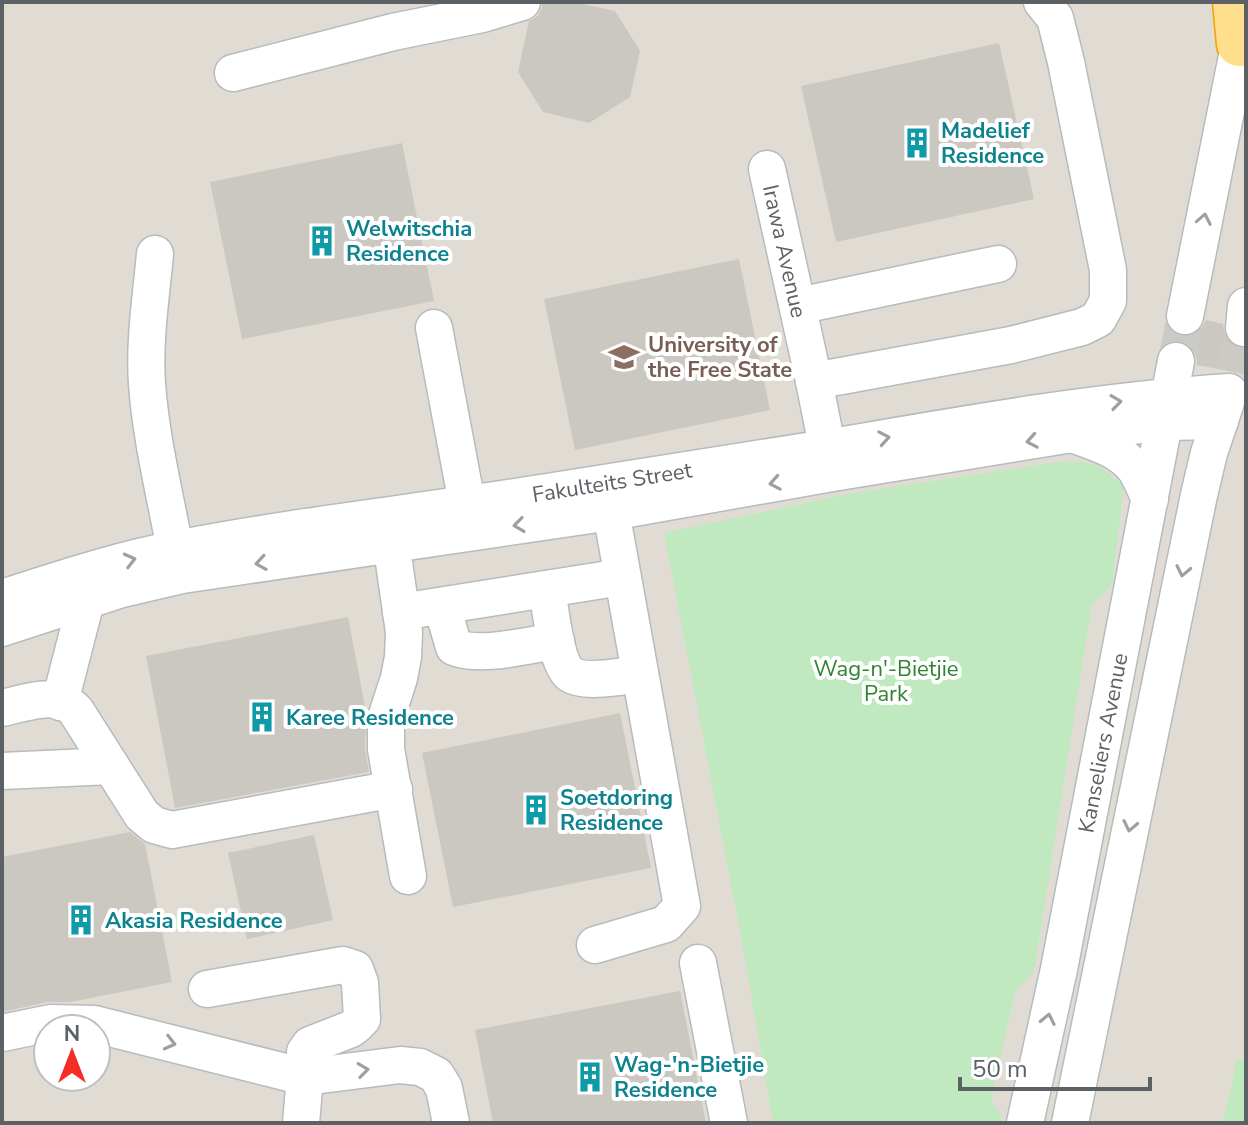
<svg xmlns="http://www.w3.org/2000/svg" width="1248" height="1125" viewBox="0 0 1248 1125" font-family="'Nunito Sans',sans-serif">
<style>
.education{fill:#e0dcd3;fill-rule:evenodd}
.green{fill:#c0e9bf}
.building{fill:#cbc7c1}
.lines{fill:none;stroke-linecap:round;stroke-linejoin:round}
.minor-tunnel{stroke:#cbcac4;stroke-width:36;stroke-dasharray:36 18;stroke-linecap:butt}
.minor-casing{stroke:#b7bbbf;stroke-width:39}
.highway-casing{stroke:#f4a000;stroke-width:47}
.minor{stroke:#fff;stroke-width:36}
.highway{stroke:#ffde8c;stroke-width:44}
.oneway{stroke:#9da0a3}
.labels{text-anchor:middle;stroke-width:8;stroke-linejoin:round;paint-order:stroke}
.culture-label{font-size:22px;font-weight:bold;fill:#0d838f;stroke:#fff;text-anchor:start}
.street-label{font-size:22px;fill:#5c6166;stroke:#fff}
.education-label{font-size:22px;font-weight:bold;fill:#785e54;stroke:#fff;text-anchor:start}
.park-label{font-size:22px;fill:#2e8330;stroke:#fff}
</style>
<rect width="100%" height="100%" fill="#f0ede4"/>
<path class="education" d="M2,2h1244v1121h-1244zM48,1029h48v48h-48z"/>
<g class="green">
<polygon points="1075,461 1098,465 1123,485 1123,494 1112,584 1103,595 1092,603 1034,972 1015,992 994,1087 992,1102 1001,1115 1001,1123 773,1123 742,942 664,533 853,493 1057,462"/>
<polygon points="1237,1059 1246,1061 1246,1123 1223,1123"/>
</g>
<g class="building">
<polygon points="542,2 574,2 615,11 640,51 630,97 589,123 543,112 518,72 529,21 538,16 542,8"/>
<polygon points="999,43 1034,199 836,242 801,86"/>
<polygon points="402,143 434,301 242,339 210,182"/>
<polygon points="739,259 770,410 575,450 544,299"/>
<polygon points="1206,320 1223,324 1225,336 1231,345 1241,349 1246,348 1246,374 1197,365 1196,353 1189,345 1179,340 1168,342 1170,331 1180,336 1191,336 1200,330"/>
<polygon points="348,617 366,712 365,749 369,772 175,808 146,656"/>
<polygon points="620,713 651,868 453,907 422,753"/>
<polygon points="130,832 145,844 172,982 70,1002 47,1002 2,1012 2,857"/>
<polygon points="314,835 333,920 247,939 228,853"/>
<polygon points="680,991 706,1123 493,1123 475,1030"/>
</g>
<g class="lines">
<g class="minor-tunnel">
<polyline points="1176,361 1185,316"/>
<polyline points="1234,372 1244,328"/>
</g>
<g class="minor-casing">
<g id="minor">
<polyline points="233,73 393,32 482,14 522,2"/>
<path id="s1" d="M767,169l47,212 18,90"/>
<path d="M155,254c-4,43 -11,87 -8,130 4,55 18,111 28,165l6,21"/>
<polyline points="798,306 998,264"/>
<polyline points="1185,316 1245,16"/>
<polyline points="434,328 472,530"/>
<polyline points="1244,328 1246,306"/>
<polyline points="814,381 1011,345 1082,327 1098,319 1108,301 1108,270 1066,62 1055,18 1042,2"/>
<path d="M1072,434c22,8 48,15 63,35 6,9 10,20 15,30"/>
<polyline points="388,521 404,632 403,657 399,678 386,718 386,749 408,876"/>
<path d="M547,589c3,18 9,74 23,85 14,10 53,2 70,0"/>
<path id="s2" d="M2,598c57,-18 115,-38 175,-49 126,-25 256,-38 383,-59 89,-14 178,-28 266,-42 134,-23 267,-47 403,-56"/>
<path d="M442,606l12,41c27,11 73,-2 102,-6"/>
<polyline points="401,612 622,577"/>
<polyline points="2,628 122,589 182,575 611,512 832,473 1072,434 1164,422 1220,421"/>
<polyline points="60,702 86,601 87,581"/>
<path d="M2,708c19,-4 46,-14 64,-5 4,2 7,5 10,8l66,104 12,10 18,5 222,-41"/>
<polyline points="2,771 111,766"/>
<polyline points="595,945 666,924 682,906 607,489"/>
<polyline points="698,963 729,1123"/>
<polyline points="207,989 343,965 355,969 360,983 362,1019 356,1025 351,1029 310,1045 305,1052 305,1077 301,1123"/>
<polyline points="2,1033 51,1023 94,1024 305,1077 400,1065 420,1067 436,1075 444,1088 451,1123"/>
<path id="s3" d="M1025,1123l34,-154 117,-608"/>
<polyline points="1070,1123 1199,495 1209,453 1226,402"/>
</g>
</g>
<g class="highway-casing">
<polyline id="highway" points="1235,2 1239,44"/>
</g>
<use href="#minor" class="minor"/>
<use href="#highway" class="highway"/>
</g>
<defs><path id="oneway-chevron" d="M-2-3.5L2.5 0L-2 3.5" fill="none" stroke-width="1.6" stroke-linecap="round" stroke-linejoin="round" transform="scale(2)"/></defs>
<g class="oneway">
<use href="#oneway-chevron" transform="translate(1204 219) rotate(-79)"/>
<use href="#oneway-chevron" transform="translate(1116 402) rotate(-8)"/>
<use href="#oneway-chevron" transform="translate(884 438) rotate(-10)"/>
<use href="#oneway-chevron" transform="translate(1032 441) rotate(170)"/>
<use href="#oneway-chevron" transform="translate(775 483) rotate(170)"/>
<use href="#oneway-chevron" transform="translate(519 525) rotate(172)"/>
<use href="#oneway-chevron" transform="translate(130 560) rotate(-14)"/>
<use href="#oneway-chevron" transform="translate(261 563) rotate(171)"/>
<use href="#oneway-chevron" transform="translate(1183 571) rotate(102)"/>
<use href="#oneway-chevron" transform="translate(1130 826) rotate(102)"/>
<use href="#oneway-chevron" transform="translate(1048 1019) rotate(-78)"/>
<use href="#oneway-chevron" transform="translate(170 1043) rotate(14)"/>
<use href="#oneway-chevron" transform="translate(363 1070) rotate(-7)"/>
</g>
<defs>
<g id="building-bare" transform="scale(2.4)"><path d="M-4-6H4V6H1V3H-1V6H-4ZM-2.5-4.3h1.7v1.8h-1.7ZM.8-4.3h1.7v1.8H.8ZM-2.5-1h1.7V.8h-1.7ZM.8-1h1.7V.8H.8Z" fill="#0f9aa8" stroke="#fff" stroke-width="2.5" paint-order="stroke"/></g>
<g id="university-bare" transform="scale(2.4)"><path d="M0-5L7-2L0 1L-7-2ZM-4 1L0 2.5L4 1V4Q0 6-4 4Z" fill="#8d6e63" stroke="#fff" stroke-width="2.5" paint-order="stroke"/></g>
</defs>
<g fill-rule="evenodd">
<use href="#building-bare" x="917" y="143"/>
<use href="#building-bare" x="322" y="241"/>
<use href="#university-bare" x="624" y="357"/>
<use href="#building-bare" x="262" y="717"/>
<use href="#building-bare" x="536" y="810"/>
<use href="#building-bare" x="81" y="920"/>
<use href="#building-bare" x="590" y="1077"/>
</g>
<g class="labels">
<g class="culture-label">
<text x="941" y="138">Madelief<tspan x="941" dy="25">Residence</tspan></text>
<text x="346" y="236">Welwitschia<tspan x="346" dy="25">Residence</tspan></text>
<text x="286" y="725">Karee Residence</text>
<text x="560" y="805">Soetdoring<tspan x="560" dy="25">Residence</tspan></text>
<text x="105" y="928">Akasia Residence</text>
<text x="614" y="1072">Wag-'n-Bietjie<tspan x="614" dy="25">Residence</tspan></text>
</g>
<g class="street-label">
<text dy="8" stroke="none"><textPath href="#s1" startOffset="84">Irawa Avenue</textPath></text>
<text dy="8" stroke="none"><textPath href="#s2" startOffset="622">Fakulteits Street</textPath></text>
<text dy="8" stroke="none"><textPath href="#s3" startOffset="388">Kanseliers Avenue</textPath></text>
</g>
<g class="education-label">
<text x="648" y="352">University of<tspan x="648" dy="25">the Free State</tspan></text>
</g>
<g class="park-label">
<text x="886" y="676">Wag-n'-Bietjie<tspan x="886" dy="25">Park</tspan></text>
</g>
</g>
<rect width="1248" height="1125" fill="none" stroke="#5c6166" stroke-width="8"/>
<g transform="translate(72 1053)"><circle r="38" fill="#ffffff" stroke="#bec0c2" stroke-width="2"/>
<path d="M0-6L14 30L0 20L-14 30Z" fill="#f52e25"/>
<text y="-12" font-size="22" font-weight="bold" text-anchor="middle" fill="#5c6166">N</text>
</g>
<path d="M960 1077v12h190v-12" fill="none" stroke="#5c6166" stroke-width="4"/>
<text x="972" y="1077" font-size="24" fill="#5c6166" stroke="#ffffff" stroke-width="6" paint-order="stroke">50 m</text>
</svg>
